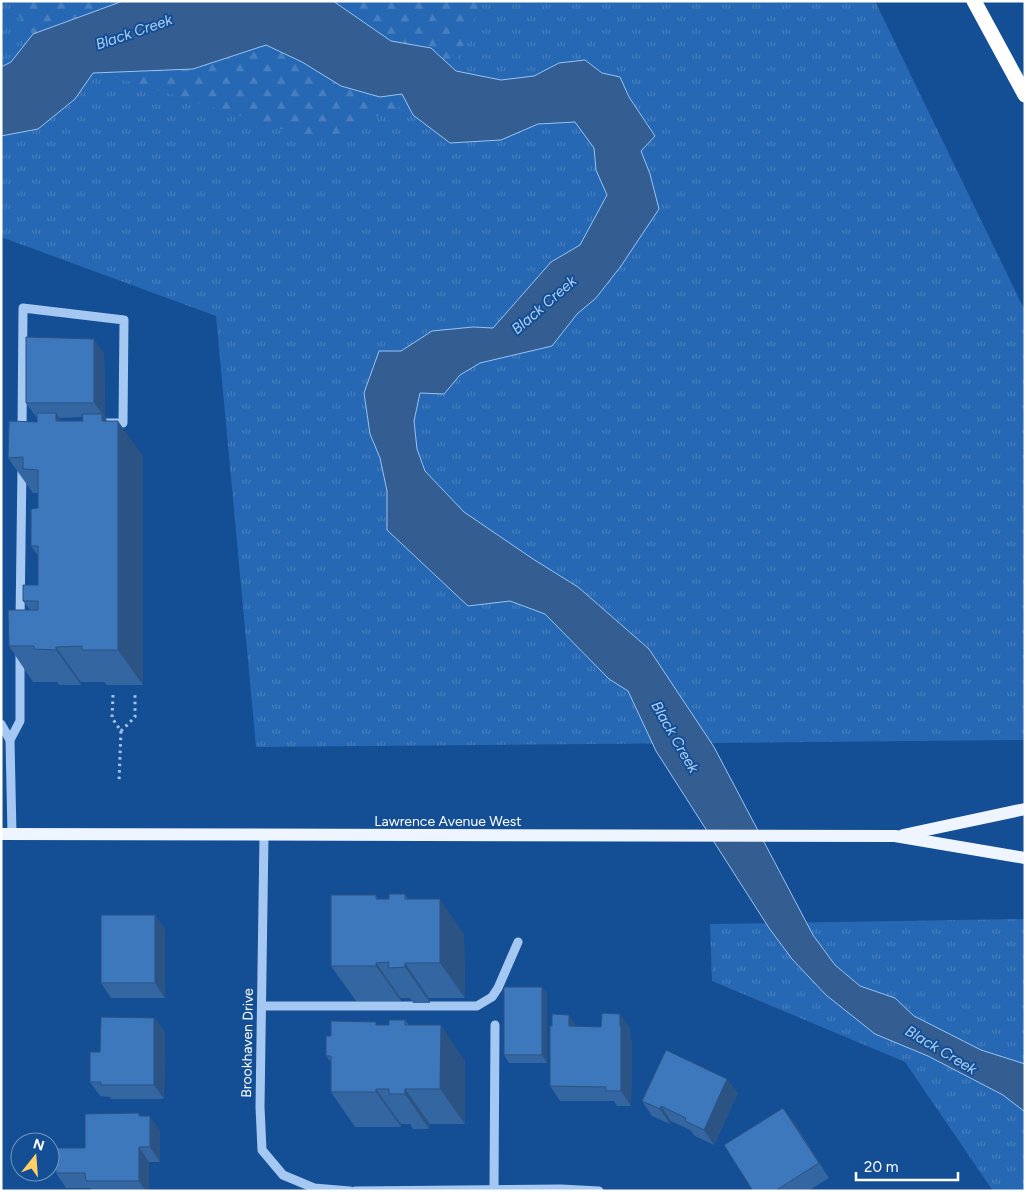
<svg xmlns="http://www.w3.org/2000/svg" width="1026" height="1192" viewBox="0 0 1026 1192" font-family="Figtree,sans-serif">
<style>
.grass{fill:url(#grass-tufts)}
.forest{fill:url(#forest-firs)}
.water{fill:#345e91;stroke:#96c3f5}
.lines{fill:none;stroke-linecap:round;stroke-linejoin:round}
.path{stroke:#a4c8f2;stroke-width:3;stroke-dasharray:2.5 4;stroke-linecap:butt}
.minor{stroke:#a4c8f2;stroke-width:9}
.major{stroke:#eef5ff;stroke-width:12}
.highway{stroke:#fff;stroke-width:15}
.wall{fill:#3466a2;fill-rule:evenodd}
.shaded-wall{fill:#2b5384}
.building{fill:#3d77bc;stroke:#2b5384}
.labels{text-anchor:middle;stroke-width:4;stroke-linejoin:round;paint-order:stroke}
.street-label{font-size:14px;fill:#fff;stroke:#144e94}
.water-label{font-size:15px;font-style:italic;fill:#b0d2f8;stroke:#144e94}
</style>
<defs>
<pattern id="grass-tufts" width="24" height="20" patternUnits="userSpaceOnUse" patternTransform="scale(1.25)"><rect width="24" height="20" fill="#2668b3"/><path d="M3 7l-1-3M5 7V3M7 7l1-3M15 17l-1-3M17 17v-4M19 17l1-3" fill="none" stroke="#477fbe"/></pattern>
<pattern id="forest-firs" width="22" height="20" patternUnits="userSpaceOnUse" patternTransform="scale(1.25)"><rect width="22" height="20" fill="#2668b3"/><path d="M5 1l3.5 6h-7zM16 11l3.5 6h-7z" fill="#477fbe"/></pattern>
</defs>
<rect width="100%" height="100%" fill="#144e94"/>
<g class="grass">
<polygon points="1,1 875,1 1025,311 1025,740 256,747 216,316 1,237"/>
<polygon points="1025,919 1025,1191 993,1191 905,1062 712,981 710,924"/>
</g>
<polygon class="forest" points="9,1 482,1 459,56 422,97 320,141 99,72 30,32"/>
<polygon class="water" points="123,1 333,1 391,41 431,48 456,71 501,80 534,76 559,63 585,60 602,73 620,77 629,97 655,136 641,151 650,174 659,209 621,266 596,298 577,314 552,346 480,363 460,375 444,394 420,393 414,421 417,449 425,471 464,512 533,559 578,587 649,649 714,747 813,935 835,965 860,986 895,998 914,1016 981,1050 1025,1064 1025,1112 1003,1095 928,1056 875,1034 826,995 792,959 769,928 656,751 628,691 609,679 545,614 510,601 468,606 387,530 387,491 380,458 370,434 364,393 379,351 401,351 432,331 473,327 493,328 551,262 580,245 607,195 596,170 594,148 575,122 538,124 501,140 450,143 413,115 402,94 380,97 341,86 302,62 266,45 193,69 93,73 75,99 38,129 1,136 1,67 11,62 33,34"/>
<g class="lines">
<g class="path">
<polyline points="113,695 112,718 121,731 119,782"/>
<polyline points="121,731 135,717 135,693"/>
</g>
<g class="minor">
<polyline points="22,431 23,308 124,320 123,423 107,423"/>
<polyline points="20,621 22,467"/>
<polyline points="1,724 10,740"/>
<polyline points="12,834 10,740 20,721 20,652"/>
<polyline points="264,835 260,1107 262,1150 283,1175 314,1188 350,1191"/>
<polyline points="262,1006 477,1006 492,997 498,988 518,942"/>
<polyline points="494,1190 495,1025"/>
<polyline points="355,1191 561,1189 599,1191"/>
</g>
<g class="major">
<polyline points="1,834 895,836 1025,858"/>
<polyline points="903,835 1025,809"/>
</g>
<polyline class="highway" points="974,1 1025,95"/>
</g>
<g class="wall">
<path d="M104,353l1,64 2,4 36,35v229h-36l-3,-3h-23v3h-22l-2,-3h-24l-24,-36 21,-36 -7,-9 15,-16v-29l-7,-10 7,-38v-15h-5l-25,-35 29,-36v-4l-11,-15zM82,417l1,4h-21l-3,-3z"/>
<polygon points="405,894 408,899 464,934 465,998 429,998 430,1003 413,1003 410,998 401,998 401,1001 356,1001 331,966 376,895 378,899 389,899"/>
<polygon points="155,915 165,930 165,998 111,998 101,983"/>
<polygon points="542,987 547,994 547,1063 509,1063 504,1055"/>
<polygon points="154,1018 165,1032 164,1099 111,1099 110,1097 100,1096 90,1082 100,1052"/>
<polygon points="405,1020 409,1025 465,1061 465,1124 430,1124 429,1129 413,1129 410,1124 401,1124 401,1127 355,1127 331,1092 331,1062 326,1056 331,1036 378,1025 389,1025"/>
<polygon points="630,1028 630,1039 632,1041 631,1106 617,1106 614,1101 560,1101 550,1086"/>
<polygon points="738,1093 714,1145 695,1136 690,1130 671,1121 670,1124 652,1116 642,1101"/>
<polygon points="141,1116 160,1130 160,1162 149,1162 149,1191 92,1191 90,1188 66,1188 56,1173 85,1148"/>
<polygon points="794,1122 829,1178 808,1191 753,1191"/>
</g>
<g class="shaded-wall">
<polygon points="94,339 104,353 105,417 94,403"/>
<polygon points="56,413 81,449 56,421"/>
<polygon points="102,414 118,436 118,421 143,456 143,685 118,650"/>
<polygon points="56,647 81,682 81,685 56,650"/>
<polygon points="440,899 464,934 465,998 440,963"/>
<polygon points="155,915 165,930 165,998 155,983"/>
<polygon points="376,963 401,998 401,1001 376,966"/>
<polygon points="405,963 429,998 430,1003 405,967"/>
<polygon points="542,987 547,994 547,1063 542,1055"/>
<polygon points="620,1014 630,1028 630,1039 632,1041 631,1106 621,1091"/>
<polygon points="569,1015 579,1029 569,1026"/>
<polygon points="154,1018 165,1032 164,1099 154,1085"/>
<polygon points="441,1025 465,1061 465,1124 440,1089"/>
<polygon points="727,1079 738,1093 714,1145 704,1130"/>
<polygon points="376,1089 401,1124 401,1127 376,1092"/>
<polygon points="405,1089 430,1124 429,1129 405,1094"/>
<polygon points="661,1106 671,1121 670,1124 660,1109"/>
<polygon points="783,1108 794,1122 829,1178 819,1163"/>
<polygon points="150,1116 160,1130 160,1162 150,1147"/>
<polygon points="139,1147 149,1162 149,1191 146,1191 139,1181"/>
</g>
<g class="building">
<polygon points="26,337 94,339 94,403 26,403"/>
<polygon points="37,413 56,413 56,421 83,421 82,414 102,414 102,421 118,421 118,650 82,650 82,646 56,647 56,650 34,649 34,646 9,646 8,610 38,610 38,601 23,601 23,585 38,585 38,546 31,546 31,509 38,508 38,470 23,469 23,457 8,458 9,421 37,422"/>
<polygon points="389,894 405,894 405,899 440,899 440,963 405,963 405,967 388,968 389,962 376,963 376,966 331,966 331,895 376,895 376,899 389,899"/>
<rect x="101" y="915" width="54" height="68"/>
<rect x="504" y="987" width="38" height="68"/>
<polygon points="602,1013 620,1014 620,1026 621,1026 621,1091 606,1091 606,1087 550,1086 550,1026 552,1026 552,1014 569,1015 569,1026 601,1027"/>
<polygon points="101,1017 154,1018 154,1085 101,1085 101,1082 90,1082 90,1052 100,1052"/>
<polygon points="389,1020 405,1020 405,1025 441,1025 440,1089 405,1089 405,1094 389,1094 389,1089 376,1089 376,1092 331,1092 331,1056 326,1056 326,1036 331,1036 331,1021 376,1022 376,1025 389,1025"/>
<polygon points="666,1050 727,1079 704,1130 685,1121 686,1118 661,1106 660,1109 642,1101"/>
<polygon points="783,1108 819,1163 775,1191 753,1191 724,1145"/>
<polygon points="139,1113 139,1116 150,1116 150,1147 139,1147 139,1181 86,1181 85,1173 56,1173 55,1148 85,1148 85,1114"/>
</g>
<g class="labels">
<g class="street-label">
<text x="448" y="826">Lawrence Avenue West</text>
<text transform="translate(247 1043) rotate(-89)" y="5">Brookhaven Drive</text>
</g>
<g class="water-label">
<text transform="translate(134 32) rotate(-19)" y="5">Black Creek</text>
<text transform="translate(544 305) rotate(-41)" y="5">Black Creek</text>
<text transform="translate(675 737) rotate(60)" y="5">Black Creek</text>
<text transform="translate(941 1050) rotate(31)" y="5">Black Creek</text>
</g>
</g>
<rect width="1026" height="1192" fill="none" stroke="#ffffff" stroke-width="5"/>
<g transform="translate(35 1157) rotate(17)"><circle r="24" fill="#144e94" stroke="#7295bf"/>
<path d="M0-4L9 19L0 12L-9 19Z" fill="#ffd064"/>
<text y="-8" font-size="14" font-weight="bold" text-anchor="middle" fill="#ffffff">N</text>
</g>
<path d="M856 1172v8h102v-8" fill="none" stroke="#ffffff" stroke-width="2.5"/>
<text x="864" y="1172" font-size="15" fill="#ffffff" stroke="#144e94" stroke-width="4" paint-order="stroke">20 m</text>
</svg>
